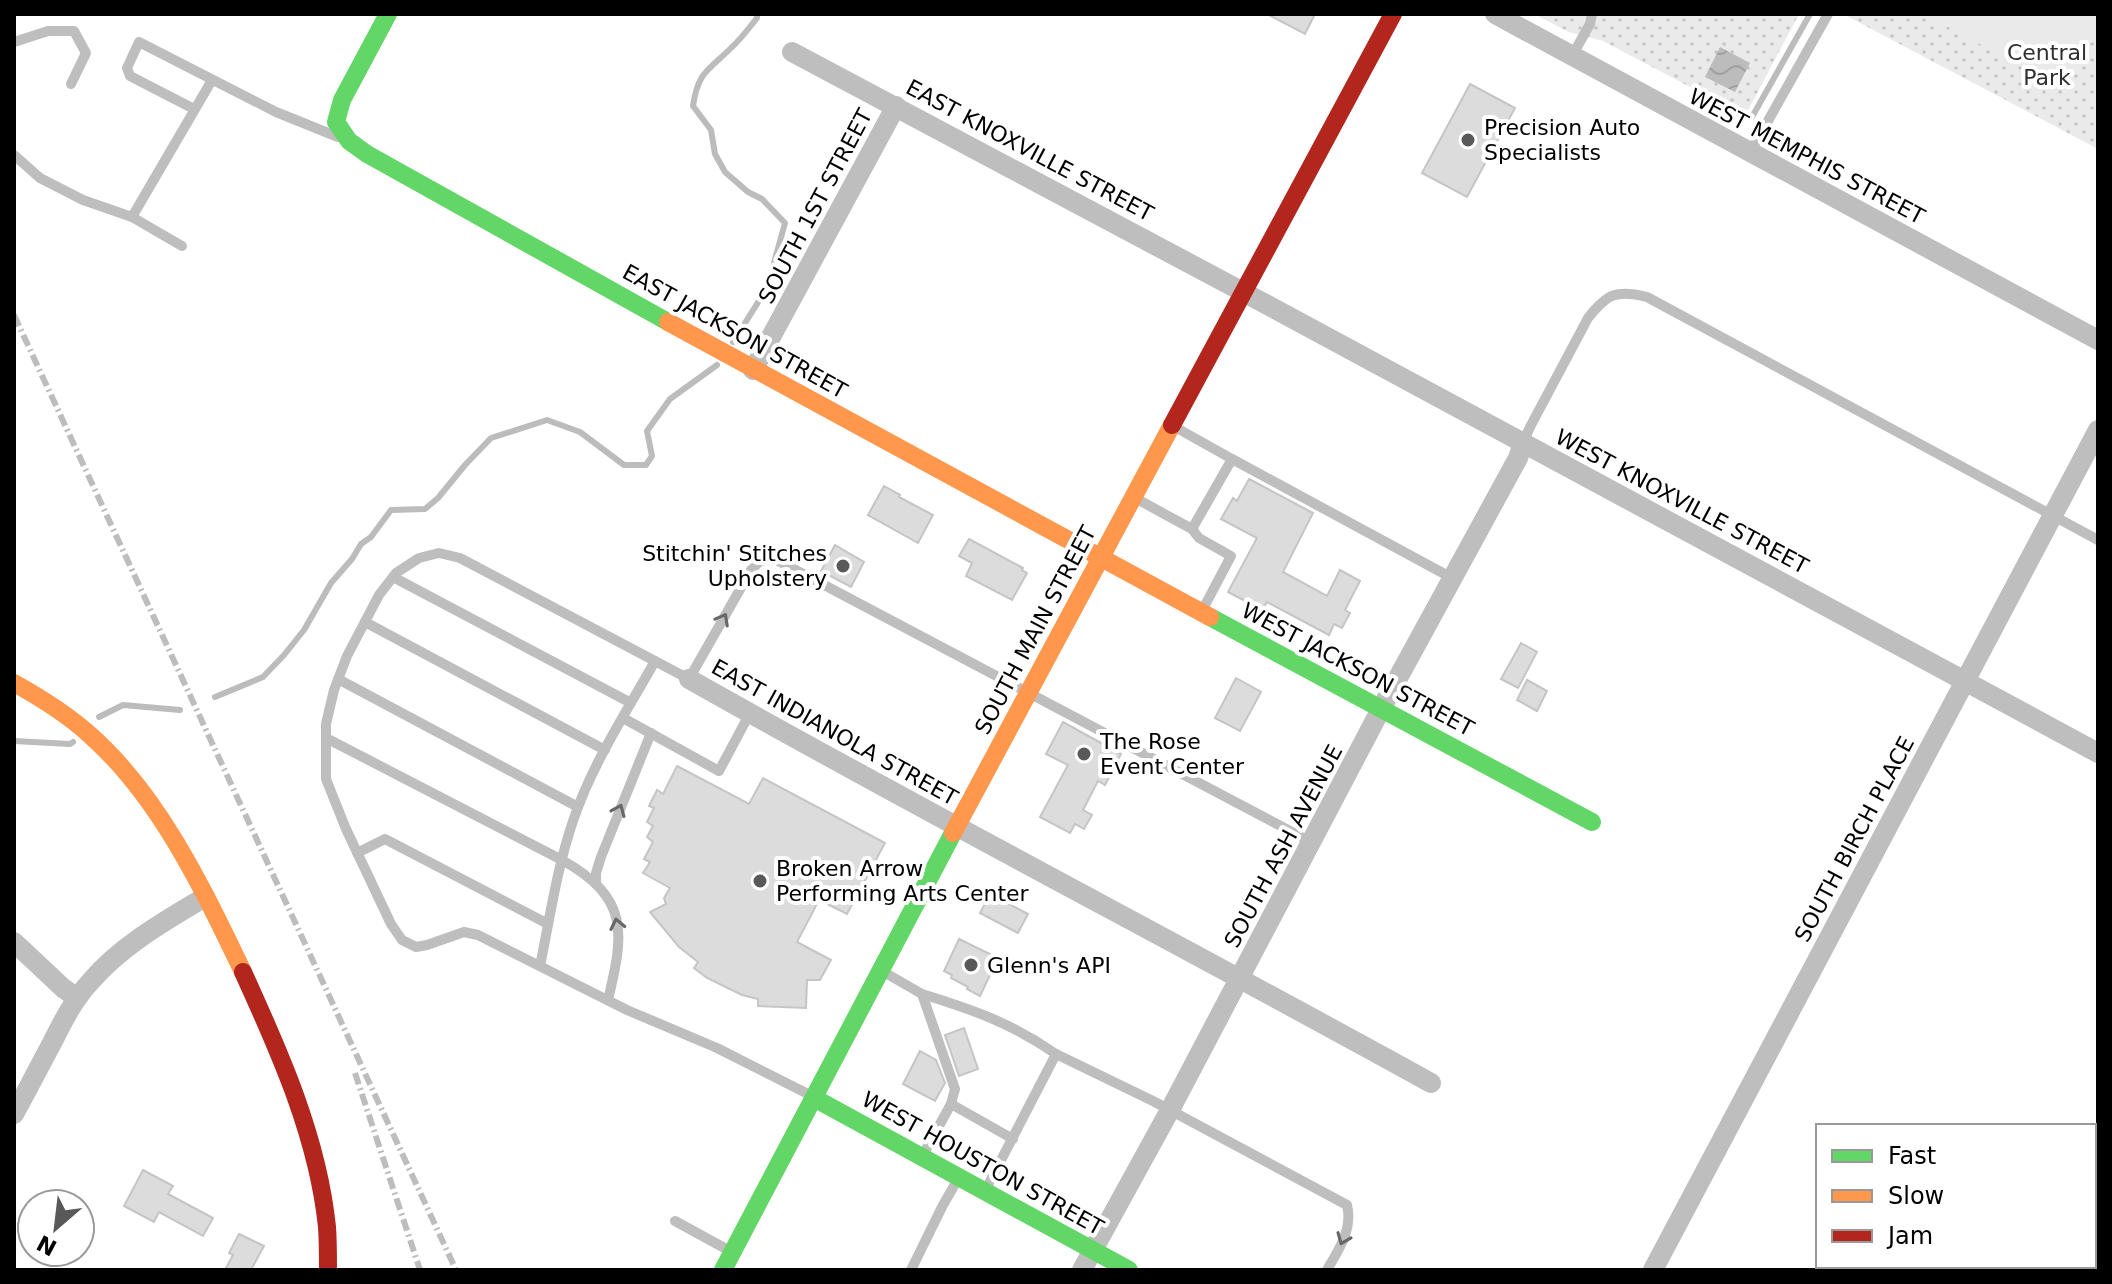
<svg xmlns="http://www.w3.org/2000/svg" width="2112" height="1284" viewBox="0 0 2112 1284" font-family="'DejaVu Sans',sans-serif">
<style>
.park{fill:url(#park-dots)}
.garden{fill:#eaeaea}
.water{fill:url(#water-waves)}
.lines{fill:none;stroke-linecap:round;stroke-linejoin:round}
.stream{stroke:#bcbcbc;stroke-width:6}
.building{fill:#dcdcdc;stroke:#c5c5c5;stroke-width:2}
.lane{stroke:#bebebe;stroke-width:10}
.street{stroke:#bebebe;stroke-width:20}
.fast{stroke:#63d668;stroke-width:18}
.slow{stroke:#ff974d;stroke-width:18}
.jam{stroke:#b3261e;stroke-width:18}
.rail{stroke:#bdbdbd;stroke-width:6;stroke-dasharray:12 4 2 4;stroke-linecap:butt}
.oneway{stroke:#686868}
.poi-dot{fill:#595959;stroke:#fff;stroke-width:3}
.labels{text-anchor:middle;stroke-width:8;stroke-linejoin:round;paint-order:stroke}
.park-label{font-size:22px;fill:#2f2f2f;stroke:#fff}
.poi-label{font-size:22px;fill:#000;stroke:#fff;text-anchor:start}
.street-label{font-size:22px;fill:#000;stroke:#fff}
</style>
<defs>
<pattern id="park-dots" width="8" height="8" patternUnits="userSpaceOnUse" patternTransform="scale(2)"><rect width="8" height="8" fill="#eaeaea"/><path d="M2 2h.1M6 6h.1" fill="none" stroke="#c7c7c7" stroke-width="1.8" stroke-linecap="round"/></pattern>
<pattern id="water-waves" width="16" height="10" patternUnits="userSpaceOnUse" patternTransform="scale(2)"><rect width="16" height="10" fill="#bcbcbc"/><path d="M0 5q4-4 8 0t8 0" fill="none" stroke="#a0a0a0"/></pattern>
</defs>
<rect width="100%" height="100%" fill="#fff"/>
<g class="park">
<polygon points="1534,14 1799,14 1745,116 1603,41 1569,32"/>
<polygon points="1843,14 2098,14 2098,149"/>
</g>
<polygon class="garden" points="1924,14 2098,14 2098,21 2062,88"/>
<polygon class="water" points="1720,47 1750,63 1735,92 1705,77"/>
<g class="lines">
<g class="stream">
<polyline points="1752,117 1810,14"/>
<path d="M733,342l34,-54 18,-65 -23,-24 -14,-7 -23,-20 -10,-18 -4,-24 -18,-24c5,-35 16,-36 38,-58 10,-9 18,-20 26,-30v-4"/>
<polyline points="215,697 263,677 284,655 304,630 331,583 352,559 361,544 371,537 391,510 425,509 438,498 465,465 491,438 547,420 580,432 624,465 646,465 652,456 647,431 670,399 717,365"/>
<polyline points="99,717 123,705 180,710"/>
<polyline points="14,741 70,744 73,742"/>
<polyline points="2094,1245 2098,1244"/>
<polyline points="1991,1270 1998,1266"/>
</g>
</g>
<g class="building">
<polygon points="1267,14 1315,14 1305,34"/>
<polygon points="1470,84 1515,108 1467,197 1422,173"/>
<polygon points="1249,479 1313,513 1283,572 1327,596 1340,570 1360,581 1345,610 1350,613 1342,628 1334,624 1329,635 1267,602 1262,610 1228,592 1257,538 1221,519 1233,498 1237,501"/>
<polygon points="884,486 900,495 899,497 933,515 918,543 868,515"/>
<polygon points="969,539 1023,568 1022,570 1027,573 1012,600 966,576 972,563 959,556"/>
<polygon points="835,545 864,562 851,587 821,571"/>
<polygon points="1521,643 1537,652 1518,688 1501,679"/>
<polygon points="1236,678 1261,692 1240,731 1215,718"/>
<polygon points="1527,680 1547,691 1537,711 1517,700"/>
<polygon points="1063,722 1121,754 1105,785 1098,781 1083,810 1092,815 1084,829 1075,824 1070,833 1040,817 1068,765 1046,754"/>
<polygon points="677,766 749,804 763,778 885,843 847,914 819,900 797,942 831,960 820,980 807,980 806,1008 758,1006 758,999 742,995 707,978 694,968 698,962 679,947 650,912 666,904 664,898 670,888 643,873 650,862 644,859 653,842 647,837 653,826 647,822 654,808 649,806 657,790 663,794"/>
<polygon points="990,894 1028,914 1018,933 980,913"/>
<polygon points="959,939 998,958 980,996 967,989 968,987 951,978 952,975 944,971"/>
<polygon points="964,1028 978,1069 959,1076 945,1035"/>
<polygon points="920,1051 936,1060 945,1083 935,1101 903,1084"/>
<polygon points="143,1170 173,1186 168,1194 213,1218 203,1236 159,1212 154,1222 124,1206"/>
<polygon points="239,1234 264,1246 251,1270 225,1270 233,1255 229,1253"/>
</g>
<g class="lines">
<g class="lane">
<polyline points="14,42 48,31 74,31 86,53 71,84"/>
<polyline points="1572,56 1590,24 1592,14"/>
<polyline points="194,109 130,76 127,68 139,42 276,112 338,137"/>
<polyline points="1750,153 1828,14"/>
<polyline points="14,155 40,178 83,200 132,217 182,246"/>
<polyline points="132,217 212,80"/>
<polyline points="1175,427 1232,459 1192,529"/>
<path d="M1523,443l7,-16 58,-109c19,-24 28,-29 59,-21l451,243"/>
<polyline points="1232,459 1452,578"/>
<polyline points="1135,498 1192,529 1199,538 1231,556 1203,609"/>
<polyline points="393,577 631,703"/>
<polyline points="365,622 605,750"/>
<polyline points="338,679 578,807"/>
<polyline points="623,718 719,771 750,713"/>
<path d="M326,738l236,122c68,38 62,73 46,140"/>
<polyline points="357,853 385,839 548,924"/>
<polyline points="596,884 596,873 601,857 651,733"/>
<path d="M540,966c10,-49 17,-98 33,-145 19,-57 53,-108 82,-160"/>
<polyline points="882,971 922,994 955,1089 951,1104"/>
<path d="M922,994c52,16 89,29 134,60"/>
<polyline points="812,1096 717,1048 627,1010 478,935 464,932 427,945 416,947 402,940 391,924 346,829 326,779 326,724 334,690 347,656 379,595 396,573 419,558 439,553 460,558 689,679 751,570 760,561 773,558 1311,842"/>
<polyline points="923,1155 951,1104 1013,1139"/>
<path d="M986,1189l70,-135 97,47 194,104c6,25 -8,44 -20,65"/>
<polyline points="675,1221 730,1251"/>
<polyline points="911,1270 943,1205 958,1179"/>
</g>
<g class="street">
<polyline points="1495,14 2098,340"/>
<polyline points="792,52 1260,301 2098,753"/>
<polyline points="753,370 896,106"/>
<path d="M689,679c246,139 496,268 742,404"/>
<polyline points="14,942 63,988 77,998"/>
<path d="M14,1114c13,-23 25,-47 38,-71 11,-22 22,-44 39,-62 31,-36 74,-60 114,-84"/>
<polyline points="1082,1270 1170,1110 1381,709 1518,458 1523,443"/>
<polyline points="1653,1270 2098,430"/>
</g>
<g class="fast">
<polyline points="388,14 342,100 336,122 349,141 367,154 668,322"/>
<polyline points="1210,617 1592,822"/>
<polyline points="814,1098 1129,1270"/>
<polyline points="723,1270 953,833"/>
</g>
<g class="slow">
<polyline points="668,322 1210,617"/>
<path d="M14,683c27,15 53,31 76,52 70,62 113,154 153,237"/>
<polyline points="953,833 1172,425"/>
</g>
<g class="jam">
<polyline points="1172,425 1393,14"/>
<path d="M243,972c37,81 75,166 84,255 1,14 1,29 1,43"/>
</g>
<g class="rail">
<polyline points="14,315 456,1270"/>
<polyline points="355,1073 420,1270"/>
</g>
</g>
<defs><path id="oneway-chevron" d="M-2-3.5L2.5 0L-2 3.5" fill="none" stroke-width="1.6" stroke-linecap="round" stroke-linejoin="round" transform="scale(2)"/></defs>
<g class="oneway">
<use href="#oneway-chevron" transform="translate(723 619) rotate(-61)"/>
<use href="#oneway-chevron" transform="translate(619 810) rotate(-67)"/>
<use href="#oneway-chevron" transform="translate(617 924) rotate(-102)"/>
<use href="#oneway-chevron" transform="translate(1343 1239) rotate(112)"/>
</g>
<g class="poi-dot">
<circle cx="1468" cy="140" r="8"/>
<circle cx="843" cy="566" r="8"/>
<circle cx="1084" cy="754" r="8"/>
<circle cx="760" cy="881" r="8"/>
<circle cx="971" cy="965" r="8"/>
</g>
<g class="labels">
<g class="park-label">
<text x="2047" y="60">Central<tspan x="2047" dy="25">Park</tspan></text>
</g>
<g class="poi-label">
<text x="1484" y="135">Precision Auto<tspan x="1484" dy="25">Specialists</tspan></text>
<text x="827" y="561" text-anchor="end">Stitchin' Stitches<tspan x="827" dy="25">Upholstery</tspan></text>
<text x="1100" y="749">The Rose<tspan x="1100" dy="25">Event Center</tspan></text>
<text x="776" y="876">Broken Arrow<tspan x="776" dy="25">Performing Arts Center</tspan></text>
<text x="987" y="973">Glenn's API</text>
</g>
<g class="street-label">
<text transform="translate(1030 150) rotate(28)" y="8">EAST KNOXVILLE STREET</text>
<text transform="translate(1807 156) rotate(28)" y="8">WEST MEMPHIS STREET</text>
<text transform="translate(815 206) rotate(-62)" y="8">SOUTH 1ST STREET</text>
<text transform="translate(735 331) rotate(29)" y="8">EAST JACKSON STREET</text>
<text transform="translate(1682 501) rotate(28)" y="8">WEST KNOXVILLE STREET</text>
<text transform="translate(1035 630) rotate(-62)" y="8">SOUTH MAIN STREET</text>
<text transform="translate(1358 669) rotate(28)" y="8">WEST JACKSON STREET</text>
<text transform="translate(835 732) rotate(29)" y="8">EAST INDIANOLA STREET</text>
<text transform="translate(1854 839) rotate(-62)" y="8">SOUTH BIRCH PLACE</text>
<text transform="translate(1283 846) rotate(-62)" y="8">SOUTH ASH AVENUE</text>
<text transform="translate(983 1163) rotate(29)" y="8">WEST HOUSTON STREET</text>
</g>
</g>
<rect width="2112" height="1284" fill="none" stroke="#000000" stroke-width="32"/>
<rect x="1816" y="1124" width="280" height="144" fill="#ffffff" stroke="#999999" stroke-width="2"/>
<rect x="1832" y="1150" width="40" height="12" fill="#63d668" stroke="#999999" stroke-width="2"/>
<text x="1888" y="1164" font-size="24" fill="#000000">Fast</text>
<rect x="1832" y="1190" width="40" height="12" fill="#ff974d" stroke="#999999" stroke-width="2"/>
<text x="1888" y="1204" font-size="24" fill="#000000">Slow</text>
<rect x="1832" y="1230" width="40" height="12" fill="#b3261e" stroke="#999999" stroke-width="2"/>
<text x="1888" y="1244" font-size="24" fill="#000000">Jam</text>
<g transform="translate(56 1228) rotate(208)"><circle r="38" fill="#ffffff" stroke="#999999" stroke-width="2"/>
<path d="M0-6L14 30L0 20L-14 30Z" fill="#595959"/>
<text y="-12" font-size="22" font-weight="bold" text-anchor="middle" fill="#000000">N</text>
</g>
</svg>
